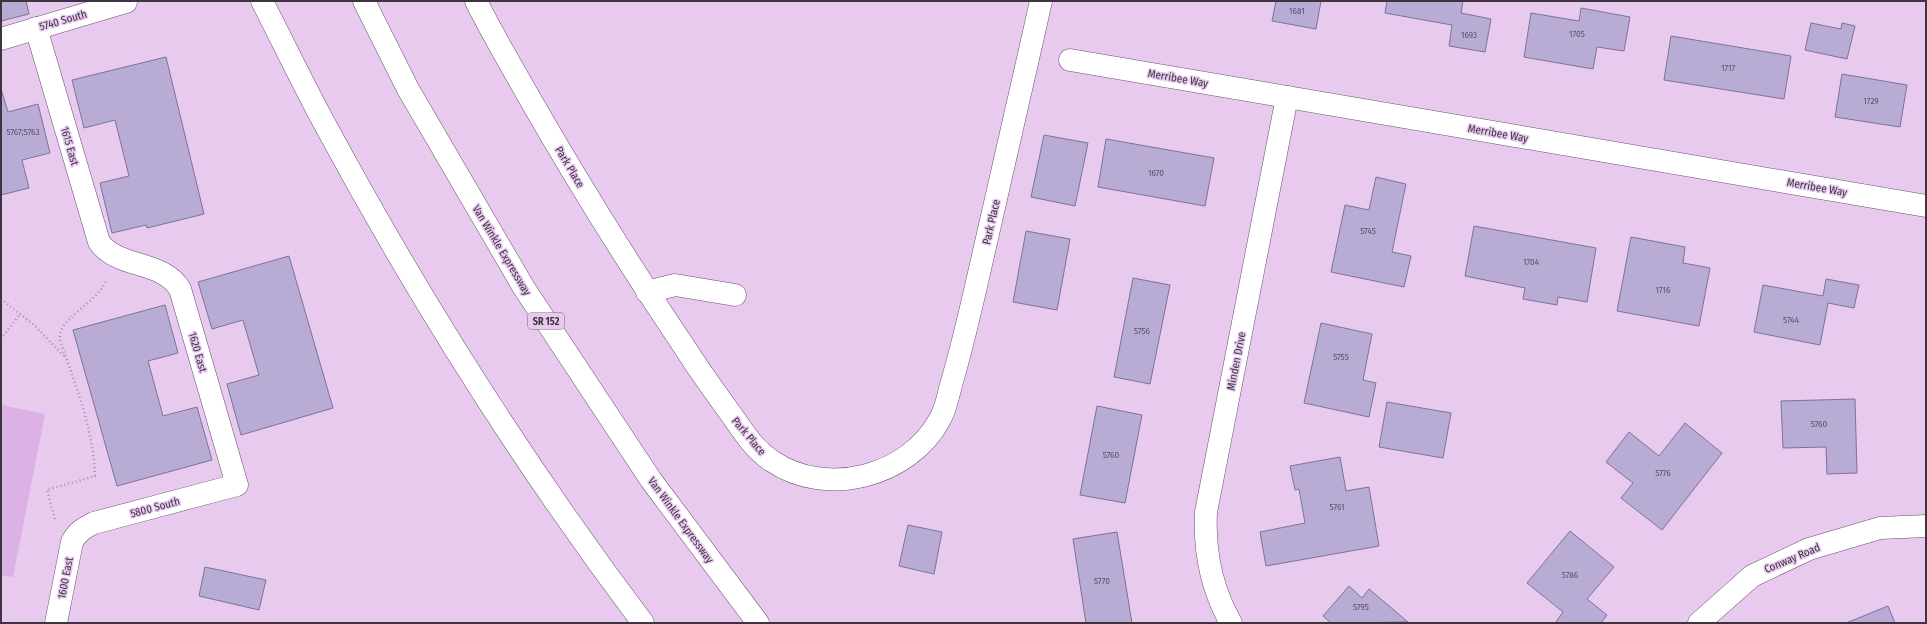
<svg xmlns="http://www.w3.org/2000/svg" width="1927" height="624" viewBox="0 0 1927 624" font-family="'Fira Sans Condensed',sans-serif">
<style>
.green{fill:#dbb1e6}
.building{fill:#b9acd4;stroke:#7e7298}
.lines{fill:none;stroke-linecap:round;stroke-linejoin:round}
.minor-casing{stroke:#6a5170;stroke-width:23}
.major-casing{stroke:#6a5170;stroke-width:23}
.path{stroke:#a690ab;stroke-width:2.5;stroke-dasharray:1 3;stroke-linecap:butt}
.minor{stroke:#fff;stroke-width:22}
.major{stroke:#fff;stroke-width:22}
.labels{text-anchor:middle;stroke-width:3;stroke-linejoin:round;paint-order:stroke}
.number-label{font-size:9px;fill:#5d5166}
.shield{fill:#e7caee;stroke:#716075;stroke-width:1}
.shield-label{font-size:10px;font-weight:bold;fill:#3e3341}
.street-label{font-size:11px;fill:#3e3341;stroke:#e7caee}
</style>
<rect width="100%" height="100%" fill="#e7caee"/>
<polygon class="green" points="1,405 45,414 13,577 1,575"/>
<g class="building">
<polygon points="1,1 26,1 29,14 1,21"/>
<polygon points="1276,1 1321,1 1316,29 1272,21"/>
<polygon points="1387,1 1463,1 1461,13 1491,19 1485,52 1449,46 1452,25 1385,13"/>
<polygon points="1581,8 1630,17 1624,51 1597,47 1593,69 1524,57 1531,13 1579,21"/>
<polygon points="1811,23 1841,29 1842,23 1855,26 1847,59 1805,50"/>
<polygon points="1671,36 1791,56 1784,99 1664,80"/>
<polygon points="166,57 204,214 147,228 146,225 112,233 100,183 129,176 115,120 84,128 72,80"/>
<polygon points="1842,74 1907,85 1900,127 1835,117"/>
<polygon points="1,89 8,112 38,104 50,153 22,160 29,188 1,195"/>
<polygon points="1044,135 1088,143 1075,206 1031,197"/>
<polygon points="1106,139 1214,158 1205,206 1098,187"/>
<polygon points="1376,177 1406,184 1392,252 1411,256 1404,287 1331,272 1345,205 1369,210"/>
<polygon points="1474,226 1596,248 1587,302 1558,297 1557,305 1523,299 1525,288 1465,276"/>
<polygon points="1026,231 1070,239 1057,310 1013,302"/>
<polygon points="1631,237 1685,247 1683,263 1710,268 1699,326 1617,311"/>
<polygon points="289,256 333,408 241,435 227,384 259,375 243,320 212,329 198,282"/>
<polygon points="1133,278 1170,285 1150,384 1114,377"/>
<polygon points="1826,279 1859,285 1854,308 1828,303 1820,345 1754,332 1763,285 1823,296"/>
<polygon points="165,305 178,353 148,361 163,416 197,407 212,460 117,486 73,330"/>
<polygon points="1321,323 1372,334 1363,380 1376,383 1369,417 1304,403"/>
<polygon points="1855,399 1857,473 1827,474 1826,447 1783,448 1781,401"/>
<polygon points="1387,402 1451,413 1443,458 1379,447"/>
<polygon points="1097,406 1142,415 1125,503 1080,495"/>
<polygon points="1685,423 1722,453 1662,530 1621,498 1633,483 1606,462 1629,432 1659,456"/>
<polygon points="1340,457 1346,491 1369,487 1379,546 1266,566 1260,532 1305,523 1299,489 1295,490 1290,466"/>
<polygon points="908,525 942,532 934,574 899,566"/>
<polygon points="1570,531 1614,567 1587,599 1607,615 1601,623 1557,623 1556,622 1563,612 1527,583"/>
<polygon points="1117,532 1132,623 1086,623 1073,539"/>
<polygon points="205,567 266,580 259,610 199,596"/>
<polygon points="1349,586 1362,598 1369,589 1408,622 1331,623 1323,616"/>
<polygon points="1888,606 1895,623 1846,623"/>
</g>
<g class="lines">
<g class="minor-casing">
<g id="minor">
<path d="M476,1c17,34 36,66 54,98 50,87 103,172 159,255 14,22 29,42 44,63 11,16 22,33 39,44 54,37 137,16 168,-42 6,-10 8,-23 11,-34 10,-34 18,-68 26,-103 21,-93 43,-187 64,-281"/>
<path d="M36,28l63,214c19,27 64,18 81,47l57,196 -143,38c-10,5 -17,9 -22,19l-16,81"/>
<polyline points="1,39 126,2"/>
<polyline points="1070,60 1926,206"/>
<polyline points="647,292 675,285 735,295"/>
<path d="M1231,623c-20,-35 -27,-71 -25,-111l81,-415"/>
<polyline points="1699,623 1752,576 1809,549 1880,528 1926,526"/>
</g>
</g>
<g class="major-casing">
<g id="major">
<path d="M262,1c20,39 39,79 60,118 94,175 201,345 321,504"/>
<polyline points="364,1 408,89 524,288 651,480 758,623"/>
</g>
</g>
<g class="path">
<polyline points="1,299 34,325 64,356"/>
<polyline points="1,339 20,314"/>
<path d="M55,519l-8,-29 48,-14c-2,-48 -18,-86 -33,-130 -2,-5 -3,-10 -1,-15 7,-17 35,-29 45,-50"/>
</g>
<use href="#minor" class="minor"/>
<use href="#major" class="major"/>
</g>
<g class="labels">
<g class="number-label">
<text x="1297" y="14">1681</text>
<text x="1577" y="37">1705</text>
<text x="1469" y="38">1693</text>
<text x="1728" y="71">1717</text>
<text x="1871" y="104">1729</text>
<text x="23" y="135">5767;5763</text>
<text x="1156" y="176">1670</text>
<text x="1368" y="234">5745</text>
<text x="1531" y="265">1704</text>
<text x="1663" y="293">1716</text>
<text x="1791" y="323">5744</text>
<text x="1142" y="334">5756</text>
<text x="1341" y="360">5755</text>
<text x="1819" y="427">5760</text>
<text x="1111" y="458">5760</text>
<text x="1663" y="476">5776</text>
<text x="1337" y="510">5761</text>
<text x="1570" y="578">5786</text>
<text x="1102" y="584">5770</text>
<text x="1361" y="610">5795</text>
</g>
<rect class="shield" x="528" y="313" width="36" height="16" rx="3"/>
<g class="shield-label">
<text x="546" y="325">SR 152</text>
</g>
<g class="street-label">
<text transform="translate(63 20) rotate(-16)" y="4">5740 South</text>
<text transform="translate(1178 78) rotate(10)" y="4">Merribee Way</text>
<text transform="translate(1498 133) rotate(10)" y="4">Merribee Way</text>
<text transform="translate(70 146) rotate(74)" y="4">1615 East</text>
<text transform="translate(570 167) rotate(59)" y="4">Park Place</text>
<text transform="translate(1817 187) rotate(10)" y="4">Merribee Way</text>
<text transform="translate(991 222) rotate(-77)" y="4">Park Place</text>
<text transform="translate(502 250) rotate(59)" y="4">Van Winkle Expressway</text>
<text transform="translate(198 352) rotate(74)" y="4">1620 East</text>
<text transform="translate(1236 361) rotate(-79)" y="4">Minden Drive</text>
<text transform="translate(749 436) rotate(50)" y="4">Park Place</text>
<text transform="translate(155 507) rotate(-15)" y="4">5800 South</text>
<text transform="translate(681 520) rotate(54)" y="4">Van Winkle Expressway</text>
<text transform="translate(1792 558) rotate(-23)" y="4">Conway Road</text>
<text transform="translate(65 578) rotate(-79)" y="4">1600 East</text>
</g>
</g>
<rect width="1927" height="624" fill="none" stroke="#3e3341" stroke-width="4"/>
</svg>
